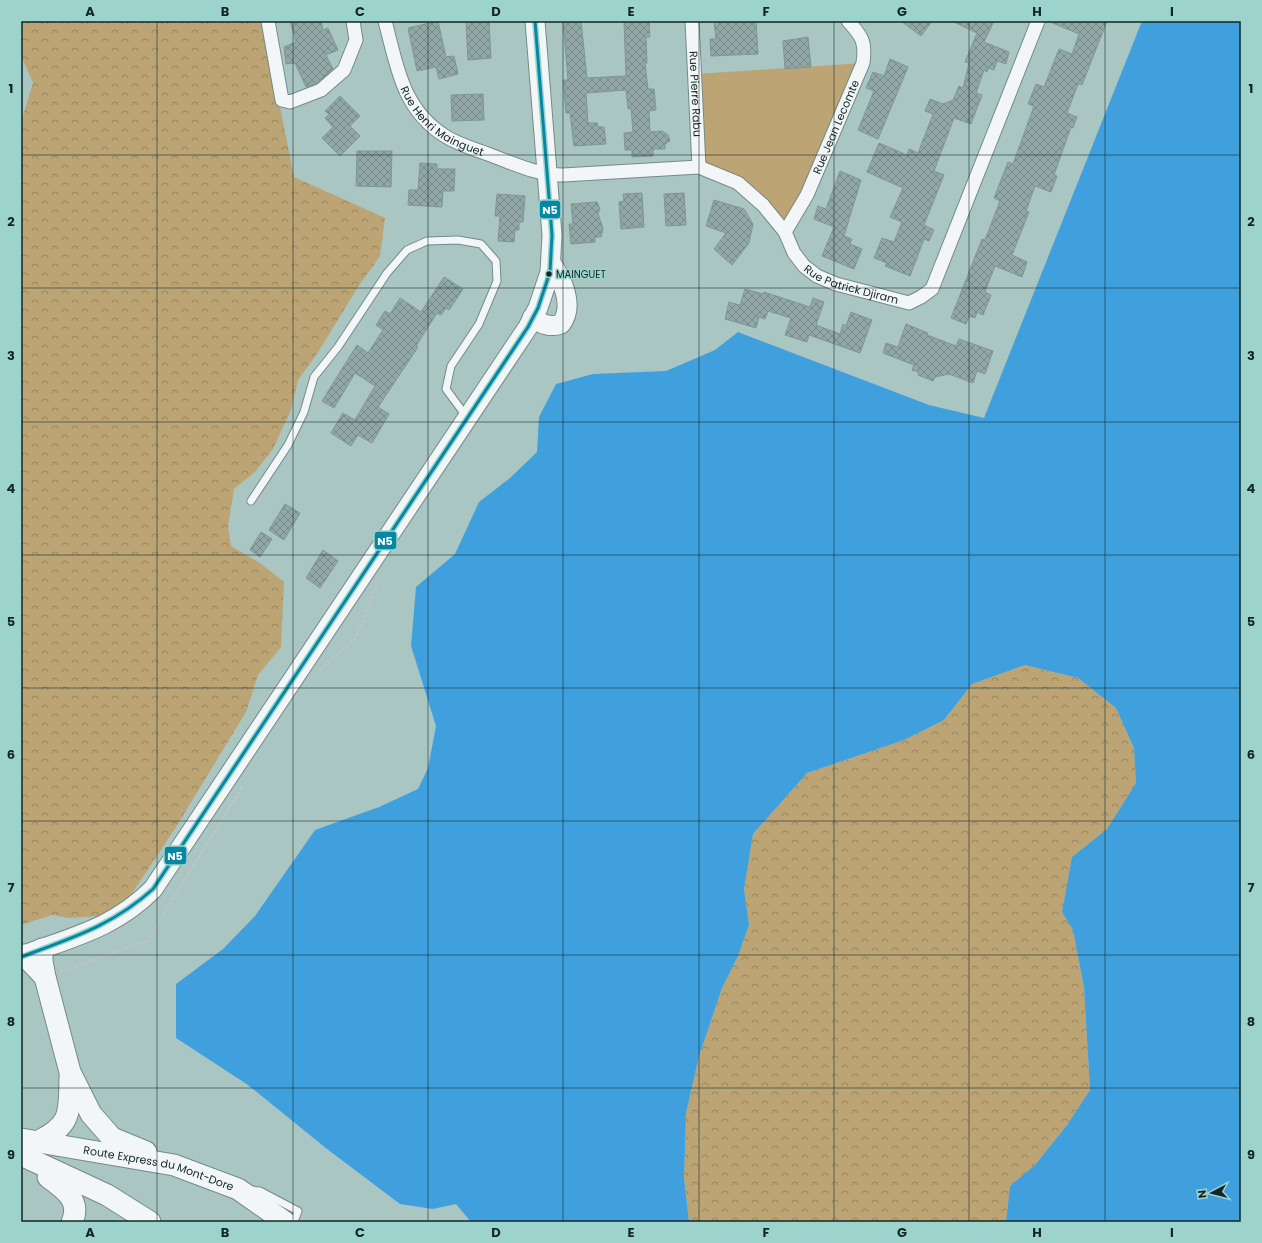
<svg xmlns="http://www.w3.org/2000/svg" width="1262" height="1243" viewBox="0 0 1262 1243" font-family="Poppins,sans-serif">
<style>
.forest{fill:url(#forest-crowns)}
.green{fill:#bca474}
.water{fill:#40a0de}
.building{fill:url(#building-cross-hatch);stroke:#809694}
.lines{fill:none;stroke-linecap:round;stroke-linejoin:round}
.lane-casing{stroke:#748a88;stroke-width:9}
.street-casing{stroke:#748a88;stroke-width:15}
.secondary-casing{stroke:#748a88;stroke-width:21}
.primary-casing{stroke:#748a88;stroke-width:23}
.path{stroke:#bdc5c5;stroke-width:2.5;stroke-dasharray:3 2;stroke-linecap:butt}
.lane{stroke:#f2f6f6;stroke-width:7}
.street{stroke:#f2f6f6;stroke-width:13}
.secondary{stroke:#f2f6f6;stroke-width:19}
.primary{stroke:#f2f6f6;stroke-width:21}
.bus-1-casing{stroke:#9dd3cd;stroke-width:6}
.bus-1{stroke:#0488a4;stroke-width:3}
.grid{fill:none;stroke:#112725;stroke-width:1;stroke-opacity:0.55}
.bus-dot{fill:#112725;stroke:#9dd3cd;stroke-width:1.5}
.labels{text-anchor:middle;stroke-width:3;stroke-linejoin:round;paint-order:stroke}
.bus-label{font-size:10px;fill:#112725;stroke:#9dd3cd;text-anchor:start}
.street-label{font-size:11px;fill:#112725;stroke:#9dd3cd}
.line-badge{stroke:#9dd3cd;stroke-width:1.5}
.badge-label{font-size:11px;text-anchor:middle;font-weight:bold;fill:#fff}
.neatline{fill:none;stroke:#112725;stroke-width:1.5}
.grid-label{font-size:13px;text-anchor:middle;font-weight:bold;fill:#112725}
</style>
<defs>
<pattern id="forest-crowns" width="20" height="18" patternUnits="userSpaceOnUse"><rect width="20" height="18" fill="#bca474"/><path d="M2 6a3 3 0 1 1 6 0M12 15a3 3 0 1 1 6 0" fill="none" stroke="#97865f"/></pattern>
<pattern id="building-cross-hatch" width="8" height="8" patternUnits="userSpaceOnUse"><rect width="8" height="8" fill="#92a8a6"/><path d="M0 0l8 8M0 8l8-8" fill="none" stroke="#768987"/></pattern>
</defs>
<rect width="100%" height="100%" fill="#aac6c3"/>
<g class="forest">
<polygon points="21,21 263,21 294,177 385,218 380,256 358,287 317,354 298,380 291,410 273,449 255,472 234,489 228,526 231,546 260,563 284,582 281,647 258,675 246,712 176,827 129,898 99,916 69,918 52,915 21,925 21,122 33,83 21,56"/>
<polygon points="1025,665 1078,678 1116,708 1134,748 1136,783 1107,829 1072,857 1062,912 1073,930 1084,987 1090,1090 1067,1125 1035,1165 1010,1186 1006,1222 689,1222 684,1178 686,1113 699,1056 722,988 738,956 749,925 744,889 753,834 807,773 904,740 944,720 972,684"/>
</g>
<polygon class="green" points="863,63 785,232 763,205 699,167 696,74"/>
<polygon class="water" points="1142,21 1241,21 1241,1222 1006,1222 1010,1186 1035,1165 1067,1125 1090,1090 1084,987 1073,930 1062,912 1072,857 1107,829 1136,783 1134,748 1116,708 1078,678 1025,665 972,684 944,720 904,740 807,773 753,834 744,889 749,925 738,956 722,988 699,1056 686,1113 684,1178 689,1222 471,1222 456,1204 433,1209 400,1204 327,1149 248,1085 176,1038 176,984 223,949 255,916 315,830 379,807 418,789 428,768 436,726 411,646 416,587 455,554 479,502 510,478 537,452 539,417 556,384 593,374 666,371 715,350 738,332 929,405 984,418"/>
<g class="building">
<polygon points="290,21 321,21 323,30 328,28 338,50 326,55 333,69 317,83 306,87 295,63 286,64 284,47 296,42"/>
<polygon points="438,21 446,57 454,56 458,74 439,79 436,67 417,71 408,28"/>
<polygon points="466,21 489,21 491,58 468,60"/>
<polygon points="563,21 581,21 587,78 626,76 624,21 649,21 650,37 646,37 647,63 645,63 648,89 654,89 656,110 649,111 650,132 662,131 668,135 670,141 665,144 665,149 653,149 653,156 632,157 632,150 625,150 624,133 633,132 631,108 628,109 626,90 586,93 588,123 597,123 598,127 604,127 606,144 574,146 570,113 566,113 563,80 568,80"/>
<polygon points="714,21 756,21 758,54 711,56 710,39 716,39"/>
<polygon points="901,21 932,21 921,36"/>
<polygon points="952,21 994,21 984,42 1009,52 1006,64 997,61 994,70 988,68 987,72 984,70 976,93 982,95 971,124 954,118 934,171 944,175 924,225 934,230 929,241 924,239 910,276 885,266 887,263 874,258 882,238 894,242 902,222 890,217 903,188 867,172 879,143 907,155 909,149 918,153 933,114 925,111 930,99 943,104 953,100 959,86 963,88 969,63 965,62 977,33"/>
<polygon points="1048,21 1107,21 1082,85 1078,84 1067,113 1077,117 1073,128 1071,127 1054,175 1057,176 1051,192 1035,186 1026,211 1029,212 1012,255 1027,262 1022,277 995,266 986,289 985,292 991,295 983,315 977,312 975,318 969,316 966,324 951,318 982,239 985,240 1000,201 994,198 1008,162 1013,164 1034,106 1028,104 1036,84 1044,87 1059,49 1072,54 1079,34"/>
<polygon points="808,37 811,67 785,69 783,41"/>
<polygon points="890,59 908,67 878,139 858,130 874,91 866,88 873,72 884,76"/>
<polygon points="483,94 484,120 452,121 451,95"/>
<polygon points="340,96 360,116 350,126 360,136 340,156 322,138 333,127 325,118 329,114 325,111"/>
<polygon points="357,151 392,151 391,187 356,186"/>
<polygon points="420,163 437,164 437,169 455,169 454,191 443,191 442,207 408,205 409,190 418,190"/>
<polygon points="840,171 861,180 844,236 852,239 850,244 862,249 854,269 822,256 834,227 814,219 818,206 826,209"/>
<polygon points="642,193 644,227 621,229 619,202 624,201 623,194"/>
<polygon points="684,193 686,225 666,226 664,194"/>
<polygon points="497,194 525,196 523,222 519,222 519,230 515,230 514,242 498,241 500,216 495,216"/>
<polygon points="714,200 744,209 753,224 749,243 732,265 714,249 726,233 706,226"/>
<polygon points="597,202 600,209 598,214 603,228 601,237 595,237 595,242 571,244 569,224 573,224 571,204"/>
<polygon points="444,277 463,289 449,310 446,308 441,315 437,313 416,346 418,347 378,407 389,414 372,443 358,435 351,446 331,433 343,413 355,420 375,386 355,373 334,408 322,401 357,345 368,353 383,330 376,325 385,311 390,314 400,298 421,312"/>
<polygon points="745,289 763,294 764,292 810,307 813,298 824,302 816,325 840,334 843,324 846,326 851,312 872,320 860,353 809,335 807,342 785,335 791,318 768,311 765,319 759,317 756,328 725,319 729,302 740,305"/>
<polygon points="906,324 928,333 927,335 956,346 959,339 993,351 985,374 977,371 973,383 949,374 935,377 933,381 918,375 919,372 912,370 914,365 883,353 886,343 898,347"/>
<polygon points="285,504 300,513 284,540 269,530"/>
<polygon points="261,532 272,539 260,557 250,550"/>
<polygon points="323,550 338,561 320,588 306,578"/>
</g>
<g class="lines">
<g class="lane-casing">
<g id="lane">
<polyline points="251,501 288,445 304,412 314,377 338,347 387,273 407,250 427,241 458,240 481,244 496,261 497,281 479,324 451,366 446,389 466,416"/>
<polyline points="250,1190 260,1191 298,1211 294,1222"/>
</g>
</g>
<g class="street-casing">
<g id="street">
<polyline points="268,21 282,100 290,102 321,90 344,70 356,40 353,21"/>
<path id="s1" d="M385,21c12,45 17,88 60,115 14,9 33,14 48,20 24,9 45,19 70,19l136,-8 39,16 25,22 22,27 9,21 10,13 13,10 19,8 73,19 12,-6 11,-8 106,-268"/>
<path id="s2" d="M692,21l7,146"/>
<path id="s3" d="M785,232l22,-37 56,-132c3,-21 -1,-27 -15,-42"/>
</g>
</g>
<g class="secondary-casing">
<g id="secondary">
<path d="M532,318c10,6 18,10 29,6 14,-18 1,-45 -10,-61"/>
<path d="M27,954c49,-18 88,-27 126,-65l375,-562 10,-19 12,-36 2,-37 -17,-214"/>
</g>
</g>
<g class="primary-casing">
<g id="primary">
<polyline points="42,949 42,961 45,977 70,1072 91,1114 112,1138 146,1152"/>
<polyline points="24,955 45,977"/>
<path id="s4" d="M21,1139l153,26 64,24 47,33"/>
<path d="M39,1141c34,-17 30,-30 31,-64"/>
<polyline points="21,1155 107,1195 150,1222"/>
<path d="M48,1177c15,11 34,23 24,45"/>
</g>
</g>
<g class="path">
<polyline points="320,670 355,639 378,583"/>
<polyline points="60,972 147,941 243,786"/>
</g>
<use href="#lane" class="lane"/>
<use href="#street" class="street"/>
<use href="#secondary" class="secondary"/>
<use href="#primary" class="primary"/>
<g class="bus-1-casing">
<path id="bus-1" d="M21,957c50,-19 91,-31 132,-68l375,-562 10,-19 12,-36 2,-37 -17,-214"/>
</g>
<use href="#bus-1" class="bus-1"/>
</g>
<path class="grid" d="M157,21v1201M293,21v1201M428,21v1201M563,21v1201M699,21v1201M834,21v1201M969,21v1201M1105,21v1201M21,155h1220M21,288h1220M21,422h1220M21,555h1220M21,688h1220M21,821h1220M21,955h1220M21,1088h1220"/>
<circle class="bus-dot" cx="549" cy="274" r="3.5"/>
<g class="labels">
<g class="bus-label">
<text x="556" y="278">MAINGUET</text>
</g>
<g class="street-label">
<text dy="4" stroke="none"><textPath href="#s2" startOffset="73">Rue Pierre Rabu</textPath></text>
<text dy="4" stroke="none"><textPath href="#s1" startOffset="122">Rue Henri Mainguet</textPath></text>
<text dy="4" stroke="none"><textPath href="#s3" startOffset="117">Rue Jean Lecomte</textPath></text>
<text dy="4" stroke="none"><textPath href="#s1" startOffset="596">Rue Patrick Djiram</textPath></text>
<text dy="4" stroke="none"><textPath href="#s4" startOffset="141">Route Express du Mont-Dore</textPath></text>
</g>
</g>
<g class="line-badge">
<rect x="539" y="200" width="22" height="19" rx="4" fill="#0488a4"/>
<rect x="374" y="531" width="23" height="19" rx="4" fill="#0488a4"/>
<rect x="164" y="846" width="23" height="19" rx="4" fill="#0488a4"/>
</g>
<g class="badge-label">
<text x="550" y="214">N5</text>
<text x="385" y="545">N5</text>
<text x="175" y="860">N5</text>
</g>
<rect width="1262" height="1243" fill="none" stroke="#9dd3cd" stroke-width="44"/>
<g transform="translate(1212 1193) rotate(263)" stroke="#9dd3cd" stroke-width="3" paint-order="stroke">
<path d="M0-3L7 15L0 10L-7 15Z" fill="#112725"/>
<text y="-6" font-size="11" font-weight="bold" text-anchor="middle" fill="#112725">N</text>
</g>
<rect x="22" y="22" width="1218" height="1199" class="neatline"/>
<g class="grid-label">
<text x="90" y="16">A</text>
<text x="225" y="16">B</text>
<text x="360" y="16">C</text>
<text x="496" y="16">D</text>
<text x="631" y="16">E</text>
<text x="766" y="16">F</text>
<text x="902" y="16">G</text>
<text x="1037" y="16">H</text>
<text x="1172" y="16">I</text>
<text x="11" y="93">1</text>
<text x="1251" y="93">1</text>
<text x="11" y="226">2</text>
<text x="1251" y="226">2</text>
<text x="11" y="360">3</text>
<text x="1251" y="360">3</text>
<text x="11" y="493">4</text>
<text x="1251" y="493">4</text>
<text x="11" y="626">5</text>
<text x="1251" y="626">5</text>
<text x="11" y="759">6</text>
<text x="1251" y="759">6</text>
<text x="11" y="892">7</text>
<text x="1251" y="892">7</text>
<text x="11" y="1026">8</text>
<text x="1251" y="1026">8</text>
<text x="11" y="1159">9</text>
<text x="1251" y="1159">9</text>
<text x="90" y="1237">A</text>
<text x="225" y="1237">B</text>
<text x="360" y="1237">C</text>
<text x="496" y="1237">D</text>
<text x="631" y="1237">E</text>
<text x="766" y="1237">F</text>
<text x="902" y="1237">G</text>
<text x="1037" y="1237">H</text>
<text x="1172" y="1237">I</text>
</g>
</svg>
